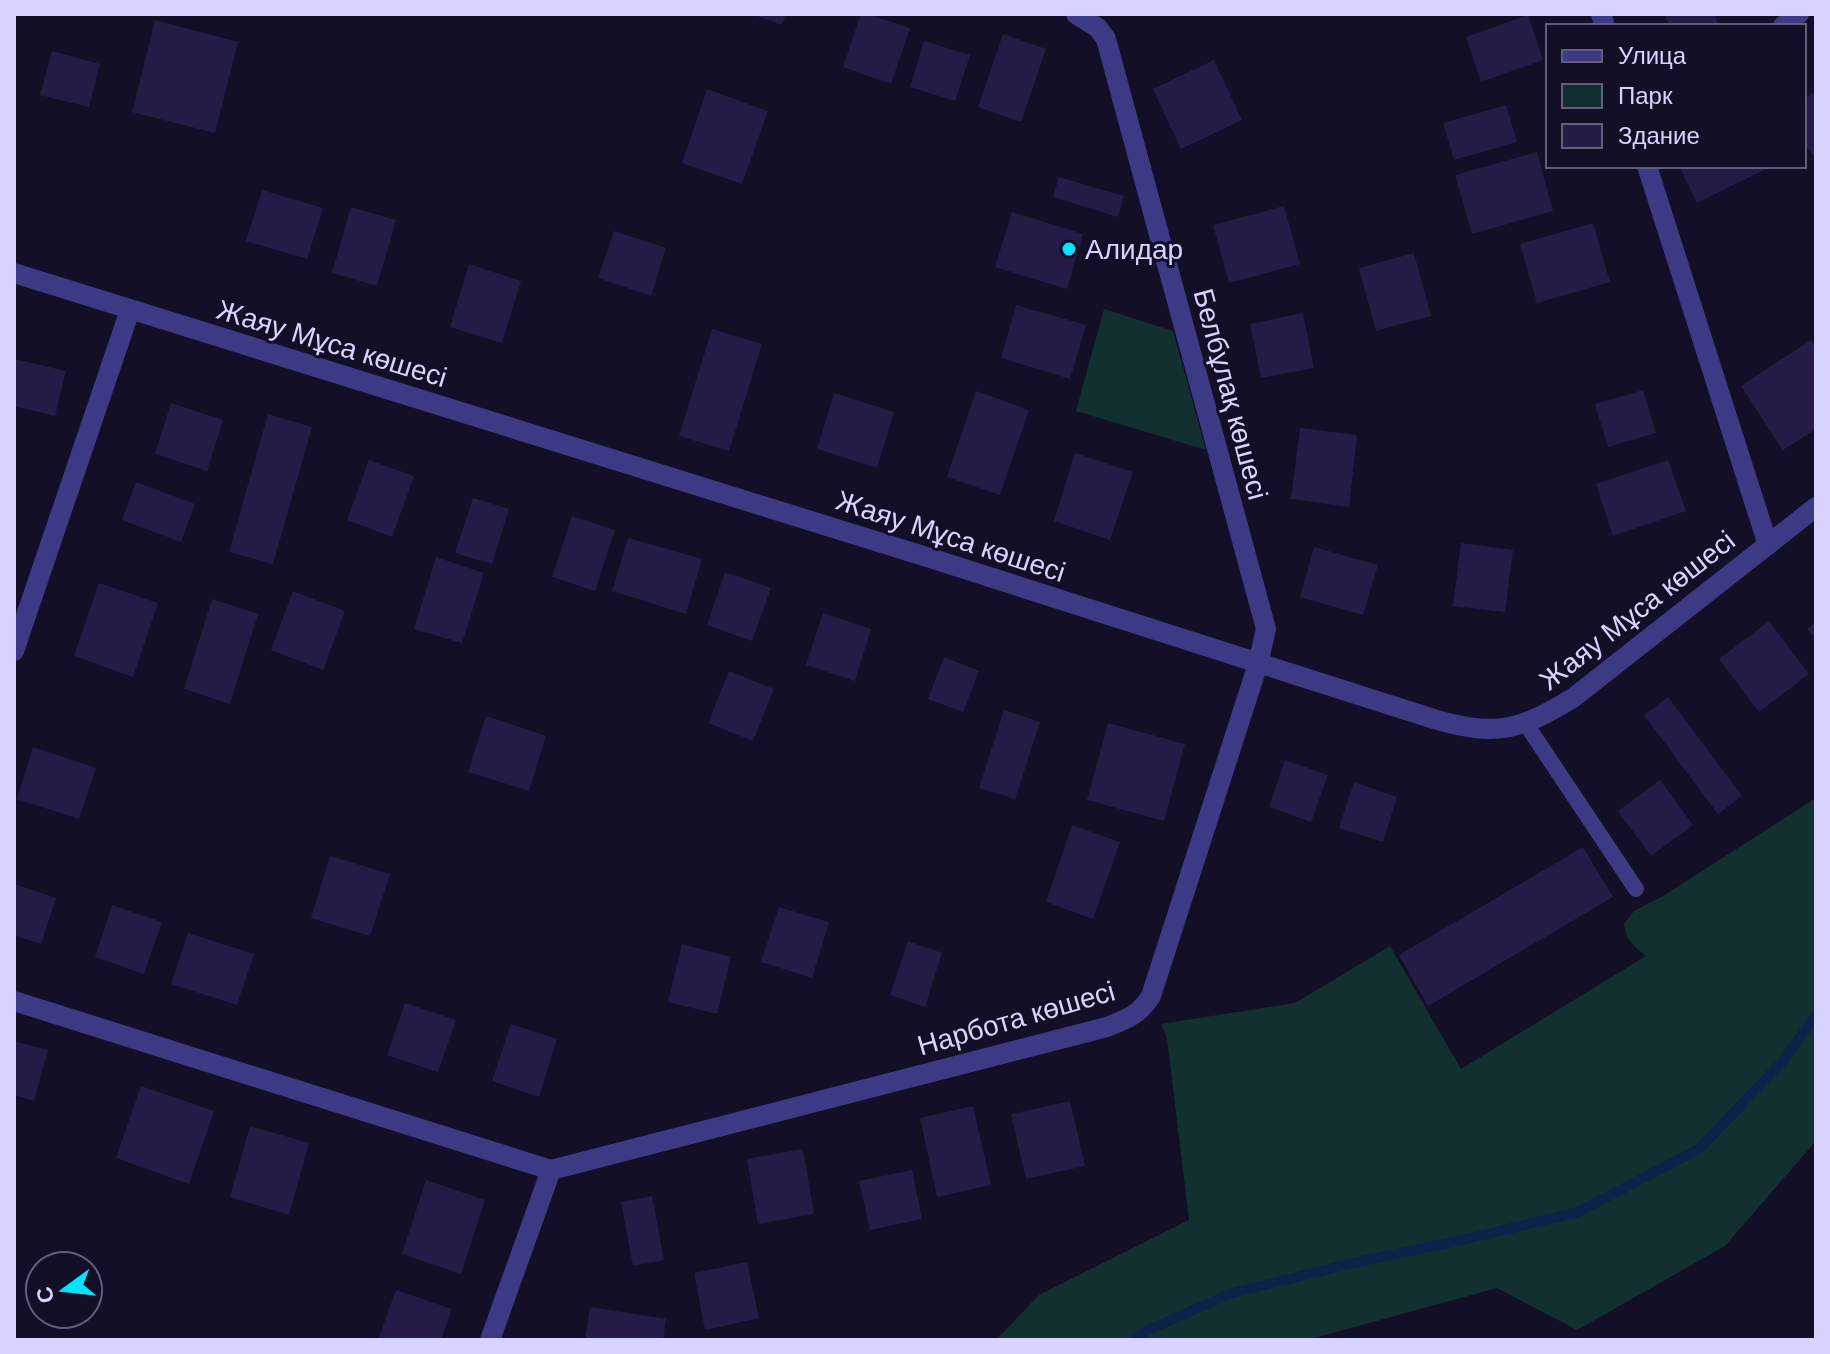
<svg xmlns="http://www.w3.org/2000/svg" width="1830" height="1354" viewBox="0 0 1830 1354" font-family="'DM Sans',sans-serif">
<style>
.green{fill:#12302f}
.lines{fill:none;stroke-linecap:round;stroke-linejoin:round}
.stream{stroke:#0c2248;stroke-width:10}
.building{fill:#241b47}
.service{stroke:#3d3a85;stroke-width:16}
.minor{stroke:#3d3a85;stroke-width:20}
.tertiary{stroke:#3d3a85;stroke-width:20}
.poi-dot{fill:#00e5ff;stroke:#130f26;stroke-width:3}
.labels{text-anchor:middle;stroke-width:6;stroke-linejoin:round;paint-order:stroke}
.poi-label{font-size:28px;fill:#d9d4ff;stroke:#130f26;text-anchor:start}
.street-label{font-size:28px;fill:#d9d4ff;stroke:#130f26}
</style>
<rect width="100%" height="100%" fill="#130f26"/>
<g class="green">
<polygon points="1104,309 1173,331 1206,450 1076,411"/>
<path d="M1816,798v343l-91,105 -148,84 -80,-42 -190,52h-311l43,-45 150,-75 -22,-182 -6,-14 134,-21 95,-57 71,123 185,-113c-13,-11 -19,-14 -22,-32l10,-13 29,-15z"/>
</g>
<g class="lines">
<polyline class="stream" points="1134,1340 1146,1331 1232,1293 1353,1263 1462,1240 1578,1212 1699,1149 1784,1060 1816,1015"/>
</g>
<g class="building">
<polygon points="752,14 786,14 782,25"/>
<polygon points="861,14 867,14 910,28 891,84 843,67"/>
<polygon points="1665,14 1715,14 1718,26 1669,26"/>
<polygon points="1528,15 1543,60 1481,82 1466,37"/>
<polygon points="155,20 238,42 215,133 132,112"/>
<polygon points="1003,34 1046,49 1021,122 978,107"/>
<polygon points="924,41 970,55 955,101 910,87"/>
<polygon points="52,51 100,64 89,107 40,95"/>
<polygon points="1214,60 1242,120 1181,149 1153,89"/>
<polygon points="707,89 768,111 742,184 682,163"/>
<polygon points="1816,91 1816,160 1804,144 1804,99"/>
<polygon points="1506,105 1517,142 1454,160 1443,123"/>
<polygon points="1537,152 1553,211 1472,234 1455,175"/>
<polygon points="1679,166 1762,166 1764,170 1697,203"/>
<polygon points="1059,177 1124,196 1118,217 1053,197"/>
<polygon points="262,190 323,208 307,259 246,241"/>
<polygon points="1284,206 1300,264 1229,283 1213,225"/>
<polygon points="351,207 396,220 377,286 332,273"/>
<polygon points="1012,212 1083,234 1067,289 995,267"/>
<polygon points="1593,223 1610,282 1537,303 1520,244"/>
<polygon points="614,231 666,248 651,296 598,278"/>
<polygon points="1414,253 1431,316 1376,331 1359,268"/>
<polygon points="469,264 521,281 502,343 450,327"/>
<polygon points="1016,305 1086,325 1070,379 1001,358"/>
<polygon points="1303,313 1314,368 1261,378 1250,324"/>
<polygon points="712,329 762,344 729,451 679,436"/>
<polygon points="1811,340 1816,347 1816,429 1783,450 1741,386"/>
<polygon points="14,359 66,371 55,416 14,406"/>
<polygon points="1643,390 1656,433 1608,447 1595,404"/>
<polygon points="976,391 1029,410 1000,495 947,477"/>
<polygon points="834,393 894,412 877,468 817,449"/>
<polygon points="171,403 223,420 207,471 155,454"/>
<polygon points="268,414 312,427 273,564 229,552"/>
<polygon points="1300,428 1357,435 1349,507 1291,499"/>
<polygon points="1075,453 1133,472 1110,540 1054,521"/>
<polygon points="369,460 414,476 392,537 347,520"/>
<polygon points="1668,460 1686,511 1613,536 1596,484"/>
<polygon points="136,482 195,504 181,542 122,520"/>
<polygon points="473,498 509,509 492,564 455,553"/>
<polygon points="572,516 615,530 595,591 552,577"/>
<polygon points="628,538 702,559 686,614 612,591"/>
<polygon points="1461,543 1513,550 1505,612 1453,606"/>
<polygon points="1314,547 1378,565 1363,615 1300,597"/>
<polygon points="436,557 484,573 462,643 414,629"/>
<polygon points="725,572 771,588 752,641 707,625"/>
<polygon points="99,583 158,603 133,677 74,656"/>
<polygon points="293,591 345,611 323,670 271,650"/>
<polygon points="212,599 258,614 230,704 184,689"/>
<polygon points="823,613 871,629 855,681 806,665"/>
<polygon points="1769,621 1809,674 1759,712 1719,659"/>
<polygon points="1816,622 1816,640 1807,629"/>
<polygon points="944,657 979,671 963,712 928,699"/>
<polygon points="729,671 774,689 753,741 708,723"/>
<polygon points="1668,697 1742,796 1718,814 1644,715"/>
<polygon points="1004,710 1040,722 1015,799 979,788"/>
<polygon points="486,716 546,736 529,791 468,772"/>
<polygon points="1108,723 1185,744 1164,821 1087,800"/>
<polygon points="33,747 96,768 79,819 17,799"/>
<polygon points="1285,760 1328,775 1311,822 1269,807"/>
<polygon points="1660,780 1693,825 1651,856 1618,811"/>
<polygon points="1354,782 1397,797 1383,842 1339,828"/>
<polygon points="1072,825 1120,842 1093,919 1046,902"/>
<polygon points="1583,847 1613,897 1428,1006 1399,955"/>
<polygon points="330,856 390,874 370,936 311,918"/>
<polygon points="14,884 56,898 41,944 14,935"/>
<polygon points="112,905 162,922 144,974 95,957"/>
<polygon points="779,907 829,922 812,978 761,962"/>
<polygon points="188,933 254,954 237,1005 171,984"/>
<polygon points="908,941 942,953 925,1007 890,995"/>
<polygon points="682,944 731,957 717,1014 668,1002"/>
<polygon points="405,1003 456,1020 438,1072 387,1055"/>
<polygon points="511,1024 557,1039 539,1097 492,1081"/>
<polygon points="14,1041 48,1050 34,1101 14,1095"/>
<polygon points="141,1086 214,1111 189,1184 116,1158"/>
<polygon points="1070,1101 1085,1166 1026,1179 1011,1114"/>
<polygon points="973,1106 991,1185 937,1197 920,1118"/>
<polygon points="250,1126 309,1143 289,1215 230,1197"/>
<polygon points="803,1149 814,1214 758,1224 747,1159"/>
<polygon points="912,1170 922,1219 870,1230 859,1181"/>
<polygon points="426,1180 485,1200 461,1274 402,1254"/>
<polygon points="652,1196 664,1260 633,1266 621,1202"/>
<polygon points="747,1262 759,1318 705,1330 694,1273"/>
<polygon points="396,1290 452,1309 441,1340 378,1340"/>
<polygon points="590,1307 666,1319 663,1340 585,1340"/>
</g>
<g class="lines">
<polyline class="service" points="1526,724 1636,889"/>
<g class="minor">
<polyline points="1601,14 1605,26"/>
<polyline points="1783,26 1799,14"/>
<polyline points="1647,166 1768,545"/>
<polyline points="14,651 130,310"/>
<polyline points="14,1001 551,1170"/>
<path d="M551,1170l556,-143c20,-8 32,-12 44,-31l107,-332 8,-35 -160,-590 -8,-11 -22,-14"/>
<polyline points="490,1340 551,1170"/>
</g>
<path class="tertiary" d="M14,273l916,285 507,162c60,17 83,10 136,-22l243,-191"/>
</g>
<circle class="poi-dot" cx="1069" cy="249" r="8"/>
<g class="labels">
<g class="poi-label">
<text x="1085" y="259">Алидар</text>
</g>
<g class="street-label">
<text transform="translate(332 343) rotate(17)" y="10">Жаяу Мұса көшесі</text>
<text transform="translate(1231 394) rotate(75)" y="10">Белбұлақ көшесі</text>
<text transform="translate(951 536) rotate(18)" y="10">Жаяу Мұса көшесі</text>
<text transform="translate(1637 610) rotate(-38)" y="10">Жаяу Мұса көшесі</text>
<text transform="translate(1016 1018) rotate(-16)" y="10">Нарбота көшесі</text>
</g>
</g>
<rect width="1830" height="1354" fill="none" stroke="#d9d4ff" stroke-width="32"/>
<rect x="1546" y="24" width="260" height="144" fill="#130f26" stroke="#625e7d" stroke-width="2"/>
<rect x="1562" y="50" width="40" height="12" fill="#3d3a85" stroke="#625e7d" stroke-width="2"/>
<text x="1618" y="64" font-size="24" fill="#d9d4ff">Улица</text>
<rect x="1562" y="84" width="40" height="24" fill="#12302f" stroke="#625e7d" stroke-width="2"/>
<text x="1618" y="104" font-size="24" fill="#d9d4ff">Парк</text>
<rect x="1562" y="124" width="40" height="24" fill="#241b47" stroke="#625e7d" stroke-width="2"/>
<text x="1618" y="144" font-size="24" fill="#d9d4ff">Здание</text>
<g transform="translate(64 1290) rotate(255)"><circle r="38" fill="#130f26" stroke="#625e7d" stroke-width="2"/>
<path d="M0-6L14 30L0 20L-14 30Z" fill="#00e5ff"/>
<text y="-12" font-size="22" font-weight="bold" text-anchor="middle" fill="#d9d4ff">С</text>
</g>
</svg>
